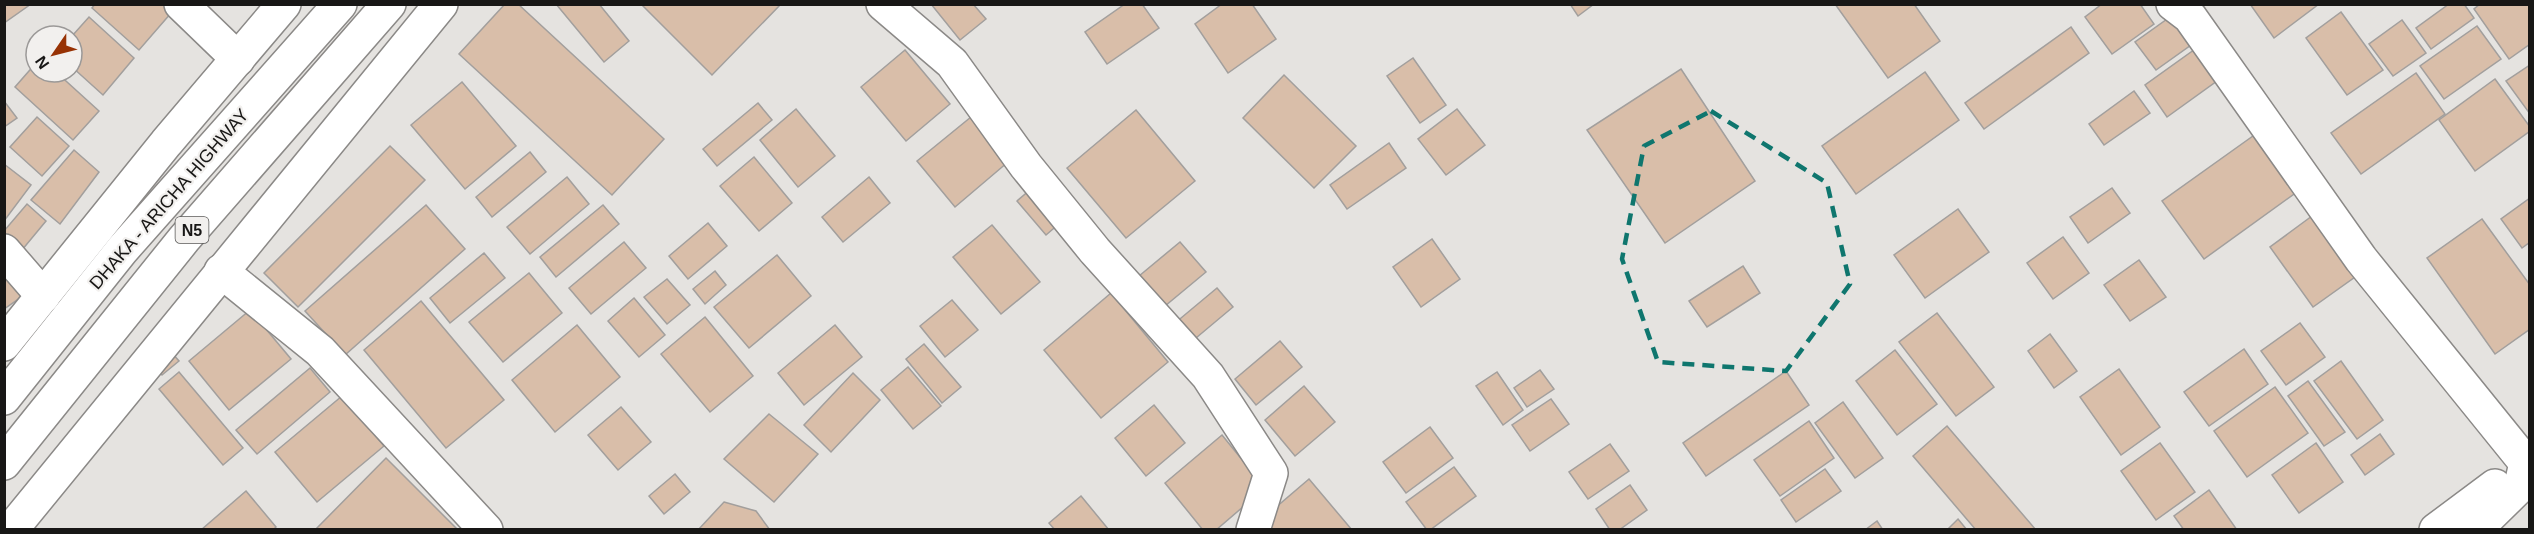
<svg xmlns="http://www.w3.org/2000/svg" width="2534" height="534" viewBox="0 0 2534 534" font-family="Arial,sans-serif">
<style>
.building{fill:#d9bea9;stroke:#a29f9d;stroke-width:1.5}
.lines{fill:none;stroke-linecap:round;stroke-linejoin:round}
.minor-casing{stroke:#8b8987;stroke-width:36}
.highway-casing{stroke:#8b8987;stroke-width:36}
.minor{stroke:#fff;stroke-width:33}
.highway{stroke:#fff;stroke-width:33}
.marked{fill:none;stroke:#0f766e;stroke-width:4.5;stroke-dasharray:12 8;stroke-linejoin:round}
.labels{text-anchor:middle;stroke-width:4.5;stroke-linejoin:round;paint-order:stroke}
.shield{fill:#f2f0ee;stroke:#595857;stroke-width:1.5}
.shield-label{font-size:16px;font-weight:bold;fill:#181716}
.street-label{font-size:18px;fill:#181716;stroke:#f2f0ee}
</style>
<rect width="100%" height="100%" fill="#e5e3e0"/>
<g class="building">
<polygon points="4,4 31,4 4,23"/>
<polygon points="95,4 177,4 178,5 139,50 92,8"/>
<polygon points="505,4 518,4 664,139 612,195 459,54"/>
<polygon points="556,4 599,4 629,41 604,62"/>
<polygon points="641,4 781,4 712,75"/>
<polygon points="931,4 973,4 986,19 960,40"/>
<polygon points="1125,4 1142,4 1159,28 1107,64 1085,32"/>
<polygon points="1222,4 1252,4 1276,39 1228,73 1195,24"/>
<polygon points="1570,4 1594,4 1578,16"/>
<polygon points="1835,4 1914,4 1940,41 1888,78"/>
<polygon points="2102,4 2140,4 2154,24 2112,54 2085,17"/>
<polygon points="2250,4 2319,4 2274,38"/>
<polygon points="2449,4 2464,4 2474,18 2431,49 2416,28"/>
<polygon points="2480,4 2530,4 2530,44 2509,59 2474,9"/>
<polygon points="2177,12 2198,40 2156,70 2135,42"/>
<polygon points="2341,12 2383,70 2347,95 2306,38"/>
<polygon points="89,17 134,58 103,95 72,67 72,36"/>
<polygon points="2402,20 2426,53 2393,76 2369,44"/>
<polygon points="2477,26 2501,59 2444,99 2420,66"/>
<polygon points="2071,27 2089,53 1984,129 1965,103"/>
<polygon points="2205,42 2228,73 2167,117 2145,85"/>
<polygon points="905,50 950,104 906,141 861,87"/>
<polygon points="1413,58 1446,105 1420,123 1387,76"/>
<polygon points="36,63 36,72 56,72 99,111 73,140 15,87"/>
<polygon points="2530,65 2530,114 2506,81"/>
<polygon points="1681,69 1755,181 1665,243 1587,130"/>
<polygon points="1925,72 1959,120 1856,194 1822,146"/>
<polygon points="2416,73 2445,114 2361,174 2331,133"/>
<polygon points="1284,75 1356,146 1314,188 1243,118"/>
<polygon points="2495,79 2530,127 2530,131 2475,171 2439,120"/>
<polygon points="462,82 516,146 465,189 411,125"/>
<polygon points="2134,91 2150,113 2104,145 2089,124"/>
<polygon points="4,101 17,118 4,127"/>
<polygon points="758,103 772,120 717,166 703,149"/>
<polygon points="796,109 835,156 798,187 760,140"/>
<polygon points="1457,109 1485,145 1446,175 1418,139"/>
<polygon points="1136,110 1195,181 1126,238 1067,168"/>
<polygon points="37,117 69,146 42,176 10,147"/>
<polygon points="971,117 1008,162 955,207 917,161"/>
<polygon points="2260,131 2301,189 2204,259 2162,201"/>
<polygon points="1389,143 1406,168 1347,209 1330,185"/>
<polygon points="390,146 425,180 298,307 264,273"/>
<polygon points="74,150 99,172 60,224 31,200"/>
<polygon points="530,152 546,172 492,217 476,197"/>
<polygon points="754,157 792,203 759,231 720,186"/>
<polygon points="4,164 31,185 4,221"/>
<polygon points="567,177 589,204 530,254 507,227"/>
<polygon points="869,177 890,203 843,242 822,217"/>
<polygon points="2112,188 2130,213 2088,243 2070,217"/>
<polygon points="1031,189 1060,223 1046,235 1017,201"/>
<polygon points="2530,198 2530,242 2522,248 2501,219"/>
<polygon points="27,204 46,221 22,250 4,235 4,231"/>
<polygon points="426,205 465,249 345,355 305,311"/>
<polygon points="603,205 619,224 556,277 540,257"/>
<polygon points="1958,209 1989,252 1925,298 1894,255"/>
<polygon points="2312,216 2355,277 2313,307 2270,247"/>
<polygon points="2482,219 2530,285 2530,329 2495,354 2427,258"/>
<polygon points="708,223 727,246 688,279 669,256"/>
<polygon points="992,225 1040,282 1001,314 953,257"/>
<polygon points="2063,237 2089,273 2053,299 2027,263"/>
<polygon points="1432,239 1460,279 1421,307 1393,267"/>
<polygon points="624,242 646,268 591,314 569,288"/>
<polygon points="1180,242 1206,272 1165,306 1139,276"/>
<polygon points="484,253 505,278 450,323 430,298"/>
<polygon points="777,255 811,296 749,348 714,307"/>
<polygon points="2139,260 2166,297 2130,321 2104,285"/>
<polygon points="4,263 27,293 4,309"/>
<polygon points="1743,266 1760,293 1707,327 1689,301"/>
<polygon points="715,271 726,285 705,304 693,289"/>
<polygon points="529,273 562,313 503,362 469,322"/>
<polygon points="667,279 690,305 667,324 644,297"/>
<polygon points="1217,288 1233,307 1190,343 1175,323"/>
<polygon points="1111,293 1168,362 1101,418 1044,350"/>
<polygon points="634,298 665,335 639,357 608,321"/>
<polygon points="952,300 978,330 945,357 920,326"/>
<polygon points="421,301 504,400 446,448 364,350"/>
<polygon points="250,310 291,359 229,410 189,361"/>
<polygon points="1937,313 1994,387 1956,416 1899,342"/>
<polygon points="705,317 753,376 710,412 661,354"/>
<polygon points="2300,323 2325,357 2286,385 2261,351"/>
<polygon points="577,325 620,377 555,432 512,380"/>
<polygon points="835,325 862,357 804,405 778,373"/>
<polygon points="2050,334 2077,371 2054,388 2028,351"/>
<polygon points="1280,341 1302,367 1256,405 1235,379"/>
<polygon points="163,343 179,361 162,375 147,357"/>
<polygon points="924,344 961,387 942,403 906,359"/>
<polygon points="2244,349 2268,384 2209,426 2184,392"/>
<polygon points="1895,350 1937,404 1897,435 1856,381"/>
<polygon points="2341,361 2383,420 2357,439 2314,381"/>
<polygon points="908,367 941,406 913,429 881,390"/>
<polygon points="310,368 330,392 257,454 236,430"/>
<polygon points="2119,369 2160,427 2121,455 2080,397"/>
<polygon points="1540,370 1554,389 1527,407 1514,388"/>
<polygon points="1786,371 1809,405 1706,476 1683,443"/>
<polygon points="179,372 243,448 223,465 159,389"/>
<polygon points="1497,372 1523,410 1503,425 1476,386"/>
<polygon points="853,373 880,400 831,452 804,425"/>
<polygon points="2308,381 2345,432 2324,446 2288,396"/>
<polygon points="1304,386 1335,422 1295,456 1265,420"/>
<polygon points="2275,387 2308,433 2247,477 2214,431"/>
<polygon points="342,396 384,446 317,502 275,452"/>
<polygon points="1551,399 1569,424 1530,451 1512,425"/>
<polygon points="1843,402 1883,458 1855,478 1815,423"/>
<polygon points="1154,405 1185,443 1146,476 1115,438"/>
<polygon points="621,407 651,442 618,470 588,435"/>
<polygon points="769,414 818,454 774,502 724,459"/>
<polygon points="1809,421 1834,458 1780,496 1754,460"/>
<polygon points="1947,426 2036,530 1976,530 1913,456"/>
<polygon points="1430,427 1453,458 1406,493 1383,462"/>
<polygon points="2380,434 2394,454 2365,475 2351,455"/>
<polygon points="1222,435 1265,488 1216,530 1203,530 1165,483"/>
<polygon points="2160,443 2195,492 2156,520 2121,471"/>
<polygon points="2316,443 2343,482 2299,513 2272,475"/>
<polygon points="1610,444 1629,471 1588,499 1569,472"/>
<polygon points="386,458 458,530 315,530"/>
<polygon points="1454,467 1476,496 1430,530 1427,530 1406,502"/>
<polygon points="1825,469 1841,491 1796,522 1781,500"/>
<polygon points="675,474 690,492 664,514 649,496"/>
<polygon points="1309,479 1352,530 1269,530 1261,520"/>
<polygon points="1630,485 1647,510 1619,530 1610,530 1596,509"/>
<polygon points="2209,490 2237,530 2184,530 2174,516"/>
<polygon points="246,491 276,527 273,530 201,530"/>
<polygon points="1081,496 1109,530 1055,530 1049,523"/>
<polygon points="724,502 756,511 770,530 698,530"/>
<polygon points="1958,519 1967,530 1947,530"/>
<polygon points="1877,521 1883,530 1865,530"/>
</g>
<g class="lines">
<g class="minor-casing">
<g id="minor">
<polyline points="181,4 238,59"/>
<polyline points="883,4 952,63 1026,166 1095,251 1208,376 1271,473 1253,530"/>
<polyline points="2173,4 2190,17 2361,259 2526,463 2521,485 2475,530"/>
<polyline points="4,251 43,296"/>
<polyline points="221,271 320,351 486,530"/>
<polyline points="2436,530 2495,486"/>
</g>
</g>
<g class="highway-casing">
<g id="highway">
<polyline points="4,344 166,143 284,4"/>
<polyline points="4,398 122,250 340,4"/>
<polyline points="4,463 184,239 389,4"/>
<polyline points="11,530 441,4"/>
</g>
</g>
<use href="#minor" class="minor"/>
<use href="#highway" class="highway"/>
</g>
<path class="marked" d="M1711,111l116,72 23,101 -64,87 -128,-9 -36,-103 22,-113z"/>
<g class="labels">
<rect class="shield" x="175.5" y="217" width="33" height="26" rx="4.5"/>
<g class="shield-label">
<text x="192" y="236">N5</text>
</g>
<g class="street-label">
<text transform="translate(169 199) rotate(-49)" y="6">DHAKA - ARICHA HIGHWAY</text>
</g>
</g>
<rect width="2534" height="534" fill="none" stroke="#181716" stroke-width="12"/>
<g transform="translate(54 54) rotate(235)"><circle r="28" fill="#f2f0ee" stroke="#9b9998" stroke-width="1.5"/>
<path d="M0-4.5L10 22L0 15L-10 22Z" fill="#973204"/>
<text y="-9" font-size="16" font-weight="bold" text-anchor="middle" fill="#181716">N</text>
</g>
</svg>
